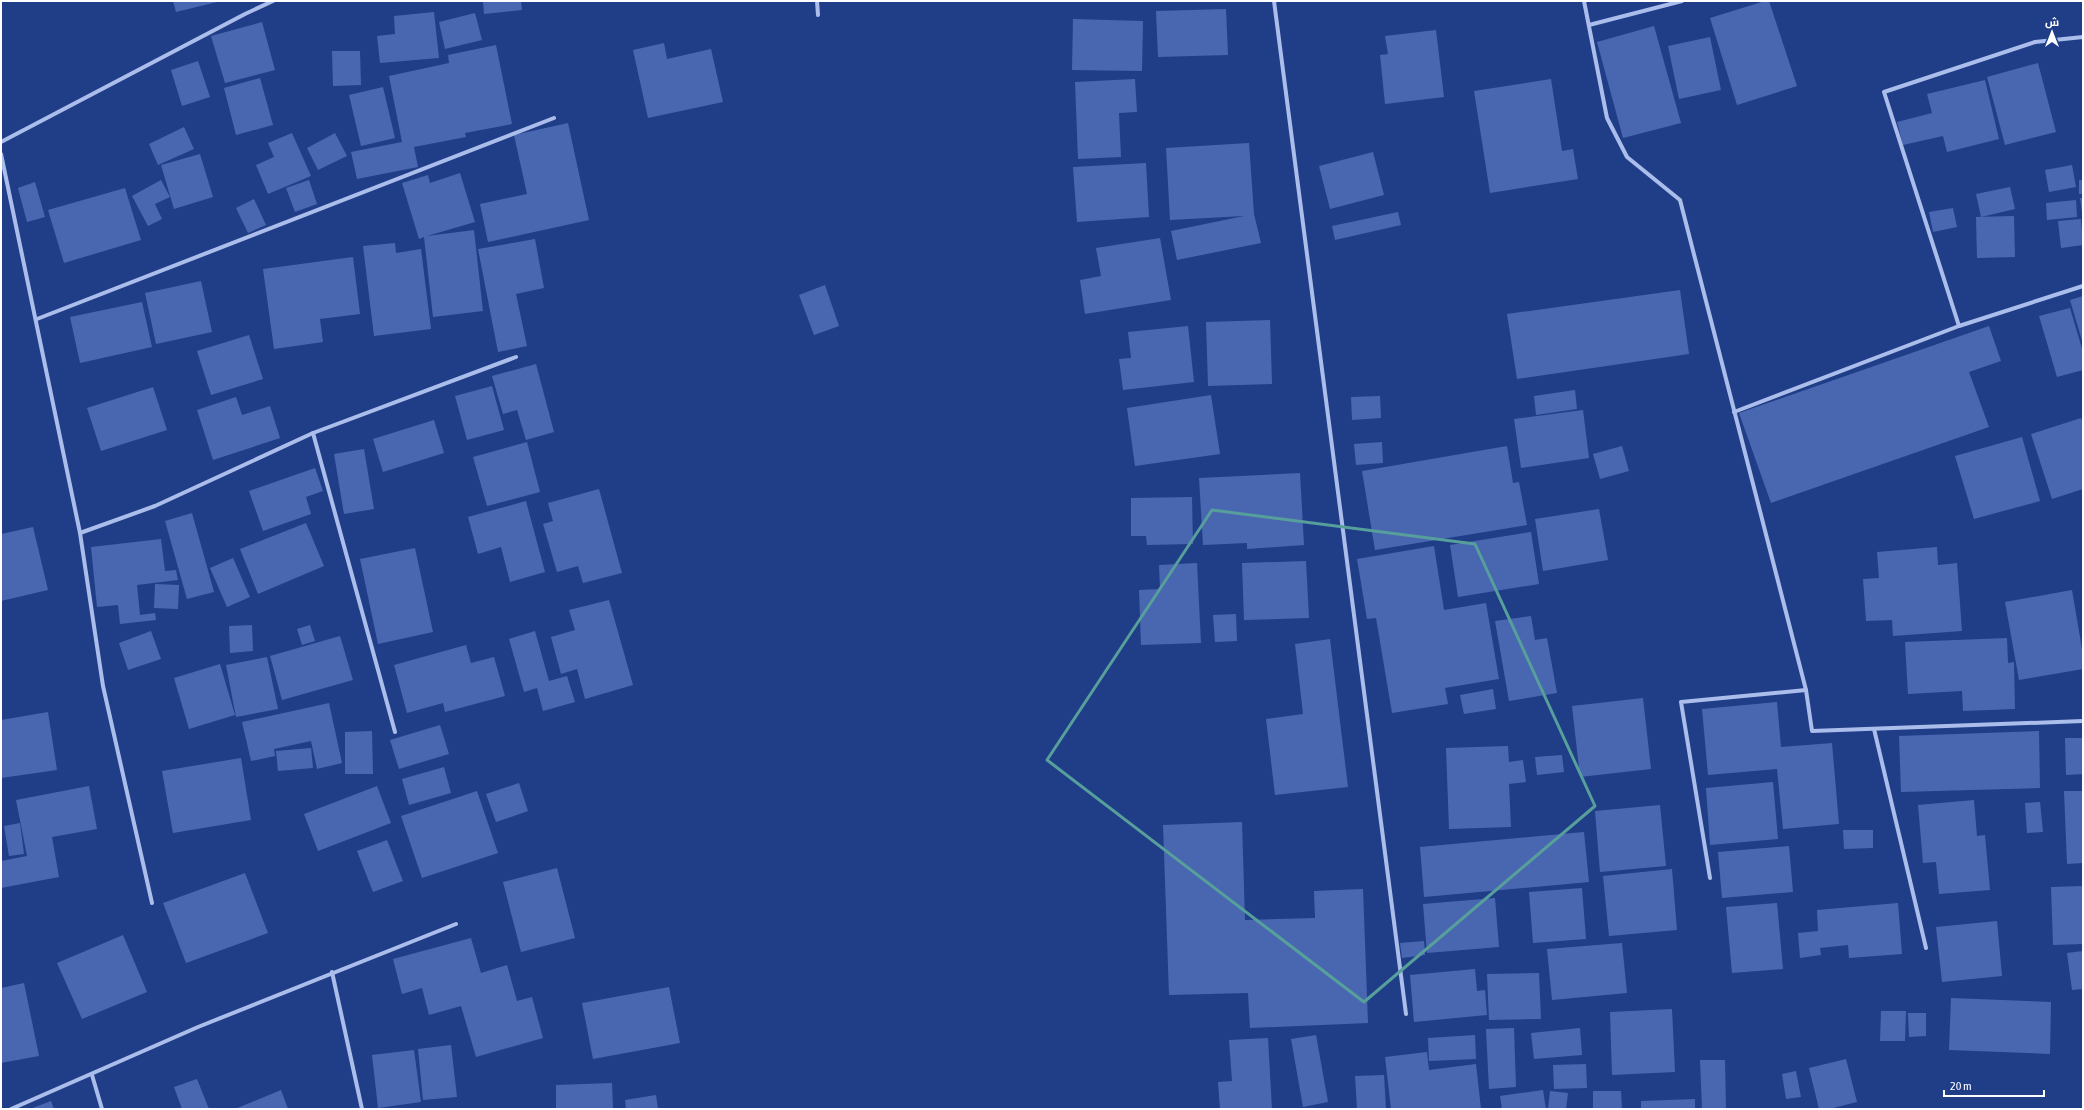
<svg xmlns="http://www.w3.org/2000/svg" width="2084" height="1110" viewBox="0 0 2084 1110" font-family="'Asap Condensed',Cairo,sans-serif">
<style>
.building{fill:#4967b1}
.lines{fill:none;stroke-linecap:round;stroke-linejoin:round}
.street{stroke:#abbeeb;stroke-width:4}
.marked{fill:none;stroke:#579f9a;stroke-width:3;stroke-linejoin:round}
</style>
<rect width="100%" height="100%" fill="#203d88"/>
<g class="building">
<polygon points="173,1 216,1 217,2 176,12"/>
<polygon points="483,1 521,1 522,10 484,14"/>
<polygon points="1765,1 1769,1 1797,86 1737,105 1710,18"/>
<polygon points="1226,9 1228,55 1158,57 1156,11"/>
<polygon points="434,12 439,58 380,63 377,36 395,34 394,16"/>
<polygon points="475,13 482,40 445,49 439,22"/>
<polygon points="1073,19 1143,21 1142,71 1072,70"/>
<polygon points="262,22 275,70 225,83 211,36"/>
<polygon points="1654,26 1681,123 1623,138 1597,42"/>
<polygon points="1436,30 1444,97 1385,104 1380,55 1388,54 1385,36"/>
<polygon points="1710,37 1721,90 1679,99 1668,46"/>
<polygon points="664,43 667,59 711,49 723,102 648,118 633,50"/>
<polygon points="496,45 512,124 465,133 466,137 414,147 418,167 357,179 351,152 402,142 389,76 449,63 448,55"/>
<polygon points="332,51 360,51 361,85 333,86"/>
<polygon points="198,61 210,97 182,106 171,70"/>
<polygon points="2038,63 2056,132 2005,145 1987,77"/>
<polygon points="260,78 273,125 236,135 224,88"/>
<polygon points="1135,79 1137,112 1119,113 1121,157 1078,159 1075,82"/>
<polygon points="1551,79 1562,151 1573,149 1578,179 1490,193 1474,91"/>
<polygon points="1985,80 1999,139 1947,152 1943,136 1903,145 1897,122 1932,113 1927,94"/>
<polygon points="383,87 395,138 361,146 349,95"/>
<polygon points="568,123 589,220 488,242 480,204 527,194 514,135"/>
<polygon points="184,127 194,149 158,165 149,144"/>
<polygon points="292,133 311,176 268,194 256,165 274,157 268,143"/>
<polygon points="335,133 347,156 318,170 307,148"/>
<polygon points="1249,143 1254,214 1261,243 1177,260 1171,231 1244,216 1170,220 1166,148"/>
<polygon points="1373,152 1384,195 1330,209 1319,166"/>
<polygon points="200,154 213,197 174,209 161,165"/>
<polygon points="1146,163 1149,217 1077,222 1073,167"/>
<polygon points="2072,165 2076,187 2049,192 2045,170"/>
<polygon points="460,173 475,222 427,236 474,230 483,311 433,317 424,237 419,239 402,183 428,175 430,183"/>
<polygon points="161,180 170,197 155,204 162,219 148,226 132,196"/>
<polygon points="309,180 317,204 295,212 286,188"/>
<rect x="2079" y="180" width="4" height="14"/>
<polygon points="35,182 45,217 27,222 18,188"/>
<polygon points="2010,187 2015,209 1981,217 1976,194"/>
<polygon points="125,188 141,240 64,263 48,210"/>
<polygon points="2080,198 2083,198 2083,212 2082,213"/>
<polygon points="254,199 266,225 248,233 236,208"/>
<polygon points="2076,200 2077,217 2047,220 2046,203"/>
<polygon points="1953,208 1957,227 1933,232 1929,212"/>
<polygon points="1398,212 1401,225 1335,240 1332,226"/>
<polygon points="2014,216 2015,257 1977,258 1976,217"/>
<polygon points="2081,219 2083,245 2061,248 2058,221"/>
<polygon points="1160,238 1171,300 1085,314 1080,280 1101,276 1096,248"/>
<polygon points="535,239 544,288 516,294 527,346 498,352 478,249"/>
<polygon points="395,243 396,253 421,249 431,329 374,336 363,246"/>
<polygon points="353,257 360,314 320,319 323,342 274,349 263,269"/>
<polygon points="201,281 212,332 156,344 145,293"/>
<polygon points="825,285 839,326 814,335 799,295"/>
<polygon points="1680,290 1689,354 1517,379 1507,314"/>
<polygon points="2083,296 2083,344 2070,300"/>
<polygon points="142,302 152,347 80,363 70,317"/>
<polygon points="2070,308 2083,352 2083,370 2057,377 2039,316"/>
<polygon points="1270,320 1272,384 1208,386 1206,322"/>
<polygon points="1188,326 1194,382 1123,390 1119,359 1131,358 1128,332"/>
<polygon points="1989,326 2001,361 1969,372 1989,427 1771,503 1739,413"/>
<polygon points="249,335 263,379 211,395 197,351"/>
<polygon points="536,364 554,432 526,440 517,410 503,414 492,376"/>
<polygon points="492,386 504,430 467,440 455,396"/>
<polygon points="153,387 167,430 101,451 87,408"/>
<polygon points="1575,390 1577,409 1536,415 1534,396"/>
<polygon points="1211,395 1220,454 1135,466 1127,408"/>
<polygon points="1380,396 1381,418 1352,420 1351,397"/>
<polygon points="236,397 242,415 270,406 280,438 213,460 197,410"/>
<polygon points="1583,410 1589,458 1521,468 1514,419"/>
<polygon points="2081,418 2083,424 2083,489 2052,499 2031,434"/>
<polygon points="434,420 444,453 383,472 373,439"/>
<polygon points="2022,437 2040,501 1974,519 1955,456"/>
<polygon points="527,442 540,492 487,506 473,457"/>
<polygon points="1382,442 1383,463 1356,465 1354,444"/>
<polygon points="1507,446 1513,483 1519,482 1527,525 1375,550 1362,471"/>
<polygon points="1622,446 1629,471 1600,479 1593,454"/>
<polygon points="364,449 374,509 344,514 334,454"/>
<polygon points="315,468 323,491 306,497 311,514 263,531 249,491"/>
<polygon points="1300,473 1304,545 1247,549 1247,543 1203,545 1199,478"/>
<polygon points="599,489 622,573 583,583 578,566 557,572 543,524 553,521 548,503"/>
<polygon points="1192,497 1193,544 1147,545 1146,536 1131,536 1131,498"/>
<polygon points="526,501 545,572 510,582 501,547 478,554 468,517"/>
<polygon points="1599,509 1608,560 1543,571 1535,519"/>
<polygon points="192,513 214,592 187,599 165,521"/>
<polygon points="306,523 324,566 258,594 240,549"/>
<polygon points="33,527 48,590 1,601 1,534"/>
<polygon points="1531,532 1539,584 1458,597 1450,545"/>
<polygon points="161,539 165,571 176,570 178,580 137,585 140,615 155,613 156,620 120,624 118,605 97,607 91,547"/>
<polygon points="1434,546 1444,610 1486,603 1499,679 1445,688 1448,704 1392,713 1376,618 1367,619 1357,559"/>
<polygon points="1937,547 1938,565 1957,563 1962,631 1893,636 1892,620 1866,621 1863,579 1879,578 1877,552"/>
<polygon points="415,548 433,632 378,644 360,559"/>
<polygon points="233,558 250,597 227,607 210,568"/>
<polygon points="1306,561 1309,618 1244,620 1242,563"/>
<polygon points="1197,563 1201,643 1141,645 1139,590 1160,589 1159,565"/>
<polygon points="155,584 179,585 178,609 154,608"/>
<polygon points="2072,590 2083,655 2083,669 2019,680 2005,602"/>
<polygon points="609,600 633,685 585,699 577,669 561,674 551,637 575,630 569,610"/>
<polygon points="1236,614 1237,641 1215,642 1213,615"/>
<polygon points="1531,616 1535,640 1547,638 1557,693 1509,701 1495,621"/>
<polygon points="252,625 253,651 230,653 229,626"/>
<polygon points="310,625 315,641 302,645 297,629"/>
<polygon points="151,631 161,659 128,670 119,643"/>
<polygon points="535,631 549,681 567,676 575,702 543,711 537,688 524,692 509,639"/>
<polygon points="340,636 353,680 282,700 270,656"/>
<polygon points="2007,638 2008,663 2014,662 2015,709 1963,711 1962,691 1908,694 1905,642"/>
<polygon points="1330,639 1348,787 1275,795 1266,719 1303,714 1295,644"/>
<polygon points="466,645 471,663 494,657 505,696 445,712 443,703 407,713 394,665"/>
<polygon points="267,657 278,709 236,717 226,665"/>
<polygon points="220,664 235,715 189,729 174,678"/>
<polygon points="1493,689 1496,709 1464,714 1460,695"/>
<polygon points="1643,698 1651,769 1580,777 1572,706"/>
<polygon points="1777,702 1781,747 1832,743 1839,824 1783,829 1777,769 1708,775 1702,709"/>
<polygon points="329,703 342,763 317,769 311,741 274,749 275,756 251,761 242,722"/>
<polygon points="48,712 57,770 1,778 1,720"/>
<polygon points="440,725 449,754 399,769 390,740"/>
<polygon points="372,731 373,774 345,774 345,732"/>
<polygon points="2039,731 2040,788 1901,792 1899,736"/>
<polygon points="2065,738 2083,738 2083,774 2066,775"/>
<polygon points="1508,746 1509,762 1523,760 1526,782 1509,784 1511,827 1449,829 1446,748"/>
<polygon points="311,748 313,768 278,771 276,751"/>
<polygon points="1562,755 1564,772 1537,775 1535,757"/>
<polygon points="241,758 251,820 173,833 162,771"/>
<polygon points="444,767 451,793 409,805 402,779"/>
<polygon points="1773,782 1778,839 1710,845 1706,788"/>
<polygon points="519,783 528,811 496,822 486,794"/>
<polygon points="89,786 97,829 52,837 59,877 1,888 1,861 27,856 16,800"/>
<polygon points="377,786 391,823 318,851 304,814"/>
<polygon points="477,791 498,853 422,878 401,816"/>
<polygon points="2064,791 2083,791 2083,863 2067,864"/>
<polygon points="1974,800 1977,836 1985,835 1990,890 1939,894 1936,862 1923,863 1918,805"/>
<polygon points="2040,802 2043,832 2027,833 2025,803"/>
<polygon points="1660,805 1666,866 1600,872 1595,811"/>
<polygon points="1242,822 1245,920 1315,918 1314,891 1363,889 1368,1023 1250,1028 1248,993 1169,995 1163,825"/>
<polygon points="20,823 24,854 9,856 4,826"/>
<polygon points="1843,830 1873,830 1873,848 1844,849"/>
<polygon points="1584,832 1589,882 1424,897 1420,847"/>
<polygon points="387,840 403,881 373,892 357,851"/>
<polygon points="1789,846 1793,892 1722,898 1718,852"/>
<polygon points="557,868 575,938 521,952 503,882"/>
<polygon points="1672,869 1677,930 1609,936 1603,876"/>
<polygon points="245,873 268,933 186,963 163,903"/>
<polygon points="2083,886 2083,944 2053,945 2051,887"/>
<polygon points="1582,888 1586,939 1533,943 1529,892"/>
<polygon points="1495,898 1499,947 1427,953 1423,904"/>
<polygon points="1777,903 1783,969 1732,973 1726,907"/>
<polygon points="1898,903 1902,954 1849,958 1848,945 1820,948 1821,955 1800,958 1798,933 1818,931 1817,910"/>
<polygon points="1997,921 2002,976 1942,982 1936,927"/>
<polygon points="123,935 147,992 82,1019 57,963"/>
<polygon points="471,938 481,973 507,965 517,1001 532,997 543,1038 476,1057 461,1006 429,1015 422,988 402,994 393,959"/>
<polygon points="1424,941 1425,955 1402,958 1400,943"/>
<polygon points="1622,943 1627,993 1552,1000 1547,949"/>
<polygon points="2083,951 2083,989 2072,990 2067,953"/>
<polygon points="1475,969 1477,991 1485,990 1487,1015 1414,1022 1410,975"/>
<polygon points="1539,973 1541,1019 1489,1020 1487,974"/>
<polygon points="24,983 39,1056 1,1063 1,988"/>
<polygon points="669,987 680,1043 593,1059 582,1003"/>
<polygon points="1951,998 2051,1002 2050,1054 1949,1050"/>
<polygon points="1672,1009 1675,1072 1612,1075 1610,1012"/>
<polygon points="1881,1011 1906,1011 1905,1041 1880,1041"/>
<polygon points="1908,1013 1926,1013 1926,1036 1909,1037"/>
<polygon points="1514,1028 1516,1087 1489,1089 1486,1029"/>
<polygon points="1580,1028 1582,1055 1534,1059 1531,1033"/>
<polygon points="1316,1035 1328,1102 1303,1107 1291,1039"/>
<polygon points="1475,1035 1476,1059 1429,1061 1428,1038"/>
<polygon points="1268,1038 1272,1109 1220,1109 1218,1082 1232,1081 1229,1040"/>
<polygon points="451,1045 457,1097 423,1100 418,1049"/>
<polygon points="414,1050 421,1102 378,1108 372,1055"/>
<polygon points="1427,1052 1429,1070 1476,1064 1481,1109 1391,1109 1385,1057"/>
<polygon points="1846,1059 1857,1102 1829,1109 1819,1109 1809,1068"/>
<polygon points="1700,1060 1725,1060 1726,1109 1702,1109"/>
<polygon points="1586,1064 1587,1088 1554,1089 1553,1065"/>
<polygon points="1796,1071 1801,1097 1786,1099 1782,1074"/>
<polygon points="1384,1075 1386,1109 1357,1109 1355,1076"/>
<polygon points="197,1079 209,1109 182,1109 174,1087"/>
<polygon points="612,1083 613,1109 556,1109 556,1085"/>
<polygon points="281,1090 288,1109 235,1109"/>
<polygon points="1543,1090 1546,1109 1502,1109 1500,1096"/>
<polygon points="1550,1091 1568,1093 1566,1109 1548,1109"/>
<polygon points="1593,1091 1621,1091 1622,1109 1593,1109"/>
<polygon points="656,1095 658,1109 626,1109 625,1100"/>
<polygon points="1695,1099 1695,1109 1641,1109 1641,1101"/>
<polygon points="51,1101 54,1109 30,1109"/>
</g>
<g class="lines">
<g class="street">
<polyline points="817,1 818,15"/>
<polyline points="1274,1 1406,1014"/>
<polyline points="1584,1 1607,118 1627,157 1680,200 1806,690 1812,731 2083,721"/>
<polyline points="1589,25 1682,1"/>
<polyline points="1,142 245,14 273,1"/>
<polyline points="1,154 80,533 103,686 152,903"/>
<polyline points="37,319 554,118"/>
<polyline points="1959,326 1884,92 2035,42 2083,37"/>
<polyline points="1734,412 1959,326 2083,286"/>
<polyline points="313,433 395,732"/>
<polyline points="80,533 155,506 313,433 516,357"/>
<polyline points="1874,729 1926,948"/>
<polyline points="1710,878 1681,702 1806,690"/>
<polyline points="332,972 362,1109"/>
<polyline points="92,1075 102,1109"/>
<polyline points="11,1109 198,1027 456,924"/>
</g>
</g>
<path class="marked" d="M1212,510l263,34 120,262 -231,196 -317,-242z"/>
<rect width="2084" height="1110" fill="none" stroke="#ffffff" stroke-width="4"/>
<g transform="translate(2052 32)" stroke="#203d88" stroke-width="3" paint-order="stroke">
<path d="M0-3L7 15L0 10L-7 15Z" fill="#ffffff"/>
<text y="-6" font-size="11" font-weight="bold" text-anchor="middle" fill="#ffffff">ش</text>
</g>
<path d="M1944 1090v6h100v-6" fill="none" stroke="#ffffff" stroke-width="2"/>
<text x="1950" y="1090" font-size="12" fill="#ffffff" stroke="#203d88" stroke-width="3" paint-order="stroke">20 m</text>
</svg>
